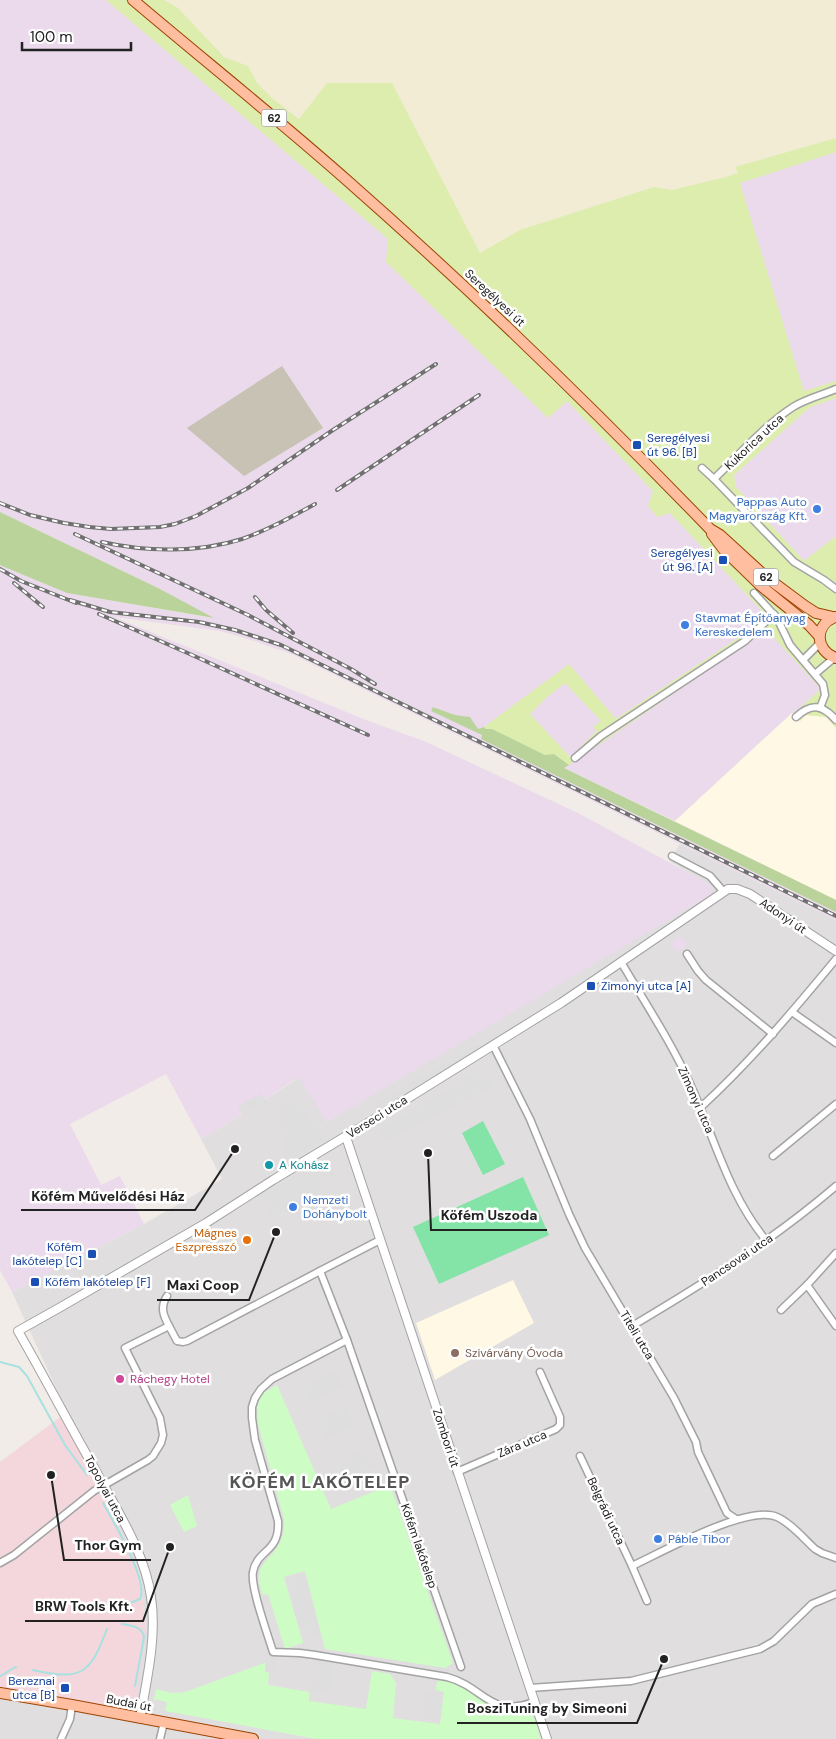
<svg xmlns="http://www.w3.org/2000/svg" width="836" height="1739" viewBox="0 0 836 1739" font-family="'DM Sans',sans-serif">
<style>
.residential{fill:#e0dedf}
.commercial{fill:#f3d7dd}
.industrial{fill:#eadaeb}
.education{fill:#fff8e4}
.construction{fill:#c7c2b3}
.farmland{fill:#f1ecd3}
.grass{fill:#dcedad;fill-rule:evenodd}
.forest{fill:#b9d39b}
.park{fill:#cefcc5}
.pitch{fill:#84e3a7}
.parking{fill:#dedede}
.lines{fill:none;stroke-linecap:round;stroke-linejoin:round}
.stream{stroke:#a7e1e0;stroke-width:2}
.minor-casing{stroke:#a3a3a3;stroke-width:9}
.tertiary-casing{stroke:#a3a3a3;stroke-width:10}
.primary-casing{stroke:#9f4300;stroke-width:12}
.minor{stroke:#fff;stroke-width:6}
.tertiary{stroke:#fff;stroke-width:8}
.primary{stroke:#ffbea0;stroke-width:10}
.rail-casing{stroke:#707070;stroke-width:4}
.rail{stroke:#fff;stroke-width:2;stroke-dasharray:5.5;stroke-linecap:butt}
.transit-dot{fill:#1a4fb4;stroke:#fff;stroke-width:2}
.shop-dot{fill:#3f7fe0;stroke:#fff;stroke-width:2}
.culture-dot{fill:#0f9aa8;stroke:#fff;stroke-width:2}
.food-dot{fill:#e8710a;stroke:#fff;stroke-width:2}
.education-dot{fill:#8d6e63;stroke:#fff;stroke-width:2}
.hotel-dot{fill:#d1479c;stroke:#fff;stroke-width:2}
.labels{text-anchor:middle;stroke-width:5;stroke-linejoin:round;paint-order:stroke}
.shield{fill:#fff;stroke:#646464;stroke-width:1}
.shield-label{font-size:11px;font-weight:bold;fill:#222}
.street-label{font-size:12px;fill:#222;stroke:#fff}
.transit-label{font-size:12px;fill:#164399;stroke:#fff;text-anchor:start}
.shop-label{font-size:12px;fill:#366cbe;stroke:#fff;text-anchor:start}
.culture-label{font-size:12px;fill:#0d838f;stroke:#fff;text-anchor:start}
.food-label{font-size:12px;fill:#c56008;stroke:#fff;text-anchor:end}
.education-label{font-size:12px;fill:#785e54;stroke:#fff;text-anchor:start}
.hotel-label{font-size:12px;fill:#b23c85;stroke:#fff;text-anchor:start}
.district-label{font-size:18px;font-weight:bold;letter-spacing:1px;fill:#555;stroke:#fff}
.leader{fill:none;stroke:#222;stroke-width:2}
.callout-dot{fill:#222;stroke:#fff;stroke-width:2}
.callout-label{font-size:14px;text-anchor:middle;font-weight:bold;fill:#222;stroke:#fff;stroke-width:5;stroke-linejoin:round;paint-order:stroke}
</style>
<rect width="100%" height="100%" fill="#f2ece8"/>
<polygon class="residential" points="680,844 836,920 836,1739 0,1739 0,1690 146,1628 141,1588 67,1412 12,1292 144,1224 222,1179 201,1139 235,1119 300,1077 327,1122 711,886 669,861"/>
<polygon class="commercial" points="67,1412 138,1575 141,1588 146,1628 134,1714 0,1690 0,1462"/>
<g class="industrial">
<polygon points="0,0 106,0 388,239 548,418 567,401 653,491 670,513 766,615 738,638 616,719 569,665 484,727 478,730 470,717 455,715 434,707 431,711 483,735 481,739 836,912 836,920 294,655 248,639 220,631 114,617 366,720 424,741 580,814 707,883 711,886 712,891 709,896 327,1122 299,1077 235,1119 201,1139 166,1074 70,1124 101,1185 120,1176 144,1224 12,1292 0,1270 0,565 67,593 212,618 158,588 0,512"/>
<polygon points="836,152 836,381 804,392 740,183"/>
<polygon points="836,398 836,536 804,561 736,487 734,475 810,407"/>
<polygon points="767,629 821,689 793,714 792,713 675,821 564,768"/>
<polygon points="565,683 601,721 597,731 570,757 530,714 548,696"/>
<polygon points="681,936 687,945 677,952 670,943"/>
</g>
<g class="education">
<polygon points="792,713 800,721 806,715 826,717 836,728 836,900 675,821"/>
<polygon points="513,1280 534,1323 435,1380 416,1323"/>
</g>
<polygon class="construction" points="282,366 323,428 244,476 187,428"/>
<polygon class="farmland" points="164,0 836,0 836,138 736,167 738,173 726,177 672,190 654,187 520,230 480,253 392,83 327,83 300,119 272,98 257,83 248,66 224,57 178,8"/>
<path class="grass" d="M106,0h58l14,8 46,49 24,9 9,17 15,15 27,21 28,-36h65l88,170 40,-23 134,-43 18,3 54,-13 12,-4 -3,-6 101,-29v14l-96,31 64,208 32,-10v17l-26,9 -76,68 2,12 68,74 32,-25v192l-10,-11 -20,-2 -6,6 -7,-7 28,-25 -54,-59 -198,135 -15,-11 -9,1 -53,-26h-6l-2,-2 85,-63 47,55 122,-81 28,-23 -96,-102 -13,4 -9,-11 5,-15 -86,-90 -19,17 -162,-156 2,-23zM565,683l36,38 -8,6 4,4 -27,26 -40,-43 18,-18z"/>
<g class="forest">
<polygon points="0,512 158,588 214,618 67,593 2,566 0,565"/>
<polygon points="433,707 455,715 470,717 478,729 484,727 486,729 492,729 545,755 554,754 569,765 564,768 836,900 836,912 481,739 482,735 431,711"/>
</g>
<g class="park">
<path d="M277,1385l54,124 59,-24 63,178 -8,5 -120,-19 -20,-78 -21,6 19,66 -18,6 -17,-55 -5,1c-12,-31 5,-30 17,-53 4,-6 4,-16 4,-23l-26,-95 -1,-18 6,-13z"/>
<polygon points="188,1495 197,1526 184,1532 170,1505"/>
<path d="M270,1661l-2,24 41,7v9l57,8 6,-38 18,3 6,9 -3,35 47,6 4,-32 -8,-2c0,-32 50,15 57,17 13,3 26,2 40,7l8,25h-225l-151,-28 2,-9 -13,-3 2,-10 16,4 13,-1z"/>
</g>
<g class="pitch">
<polygon points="483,1121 505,1164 483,1175 462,1133"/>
<polygon points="523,1177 549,1235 439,1284 413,1227"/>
</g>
<g class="parking">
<polygon points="476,1045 481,1052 381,1115 375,1104"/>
<polygon points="483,1069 491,1087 384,1143 378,1130"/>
<polygon points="261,1094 266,1102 243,1114 238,1106"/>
<polygon points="291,1095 326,1139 290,1161 283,1145 278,1100"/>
<polygon points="326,1159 334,1174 324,1180 328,1187 273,1217 260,1195"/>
<polygon points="309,1277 308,1286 250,1315 253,1307"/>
<polygon points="335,1370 343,1386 313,1402 304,1385"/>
<polygon points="347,1407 356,1425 326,1439 318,1421"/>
<polygon points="368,1448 376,1464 346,1479 338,1462"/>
<polygon points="303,1574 320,1635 309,1638 306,1627 300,1629 287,1579"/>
<polygon points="266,1657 275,1657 274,1673 265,1672"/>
<polygon points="315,1660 334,1662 330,1693 311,1691"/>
<polygon points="404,1662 449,1669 447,1677 403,1670"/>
<polygon points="425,1691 442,1693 440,1721 423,1719"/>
</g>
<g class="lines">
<g class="stream">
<polyline points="0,1362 19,1367 27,1376 65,1445 87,1475"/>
<path d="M103,1503c10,18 46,78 37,96l-10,4"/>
<path d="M122,1624c9,2 20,2 22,13l-9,49"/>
<path d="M33,1670c49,11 57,4 74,-41"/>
<path d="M0,1676c6,-2 10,-7 16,-9"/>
</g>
<g class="minor-casing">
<g id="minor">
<path d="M836,389c-14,6 -30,10 -43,18 -28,18 -55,49 -79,72l80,83 30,18 12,9"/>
<polyline points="702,468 714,479"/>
<polyline points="754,593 777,618 790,645 823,684 825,695 820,708"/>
<polyline points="803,660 820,643"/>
<polyline points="815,674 834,658"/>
<path d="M796,717c15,-14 26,-13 40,3"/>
<polyline points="575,758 601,736 745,641 774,614"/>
<polyline points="672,856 710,876 723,891"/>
<polyline points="687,954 698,971 706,980 773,1034"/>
<path d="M621,962c23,39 52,83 70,124 23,51 38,110 75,154"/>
<polyline points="792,1012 836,1043"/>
<polyline points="493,1045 530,1119 569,1214 585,1248 674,1398 696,1442 698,1452 727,1513 736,1519"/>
<path d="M701,1107c49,-45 92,-96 135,-148"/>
<polyline points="773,1156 836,1104"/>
<polyline points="320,1271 380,1240"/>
<polyline points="807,1285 836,1326"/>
<path d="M167,1296c-7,11 -4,19 2,30"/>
<polyline points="781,1310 807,1285 836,1253"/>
<path d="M632,1326c71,-42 141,-86 204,-140"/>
<polyline points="347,1340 461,1667"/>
<polyline points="580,1456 632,1566"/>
<polyline points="457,1472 556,1429 560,1425 560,1417 540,1372"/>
<path d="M0,1563l14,-8 80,-64 54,-31 5,-4 8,-13 2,-8 -3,-17 -35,-70 44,-22 8,15 6,1 4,-1 133,-70 27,69 -75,39 -11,10 -6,9 -3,9v11l3,22 23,81c2,32 -21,28 -25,51 -3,15 15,63 20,80l27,1 15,2 132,22c38,10 41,41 87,25"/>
<path d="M647,1601l-15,-35c30,-14 116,-62 145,-49 14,6 27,22 38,32l7,4 14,5"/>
<polyline points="530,1688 631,1681 760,1649 774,1641 812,1604 836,1594"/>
<polyline points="61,1739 70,1719 72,1705"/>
<polyline points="160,1739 164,1722"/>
</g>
</g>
<g class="tertiary-casing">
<g id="tertiary">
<polyline points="346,1137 547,1739"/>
<path d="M140,1718c7,-39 17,-82 11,-121 -6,-44 -33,-85 -54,-124 -27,-47 -52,-95 -79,-142l41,-23 147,-85 67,-43 108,-65 180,-112 167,-114h9l13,5 86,57"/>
</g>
</g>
<g class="primary-casing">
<g id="primary">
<path d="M133,0c72,61 146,120 217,183 125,110 244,226 360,346l10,6 46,42 39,29 11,7 17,4"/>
<polyline points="712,534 724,550 760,585 809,625 819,636"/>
<path d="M835,617c-21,8 -20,34 1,41"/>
<polyline points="0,1693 72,1705 253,1739"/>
</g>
</g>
<use href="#minor" class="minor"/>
<use href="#tertiary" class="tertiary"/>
<use href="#primary" class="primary"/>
<g class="rail-casing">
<g id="rail">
<polyline points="337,490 479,395"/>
<polyline points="0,503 30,515 64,523 89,527 111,529 160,527 175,524 196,516 248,488 333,430 436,364"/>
<polyline points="75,534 248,615 351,669 375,684"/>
<path d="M102,542c44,10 96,11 140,-3 26,-9 49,-22 73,-35"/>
<polyline points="0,569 21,581 76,603"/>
<polyline points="14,583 43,607"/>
<polyline points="255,597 266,610 293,633"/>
<polyline points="70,600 110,612 199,622 235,630 281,645 836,916"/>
<polyline points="99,614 192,655 368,735"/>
</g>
</g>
<use href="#rail" class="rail"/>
</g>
<g class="transit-dot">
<rect x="632" y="440" width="10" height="10" rx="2.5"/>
<rect x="718" y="555" width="10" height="10" rx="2.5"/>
<rect x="586" y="981" width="10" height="10" rx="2.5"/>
<rect x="87" y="1249" width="10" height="10" rx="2.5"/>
<rect x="30" y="1277" width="10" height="10" rx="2.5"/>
<rect x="60" y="1683" width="10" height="10" rx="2.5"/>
</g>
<g class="shop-dot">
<circle cx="817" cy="509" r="5"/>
<circle cx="685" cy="625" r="5"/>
<circle cx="293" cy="1207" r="5"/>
<circle cx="658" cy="1539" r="5"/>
</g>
<circle class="culture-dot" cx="269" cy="1165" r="5"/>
<circle class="food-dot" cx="247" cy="1240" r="5"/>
<circle class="education-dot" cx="455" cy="1353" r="5"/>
<circle class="hotel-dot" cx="120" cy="1379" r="5"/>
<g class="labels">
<g class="shield">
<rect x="261.5" y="109.5" width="25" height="17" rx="4"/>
<rect x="753.5" y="568.5" width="25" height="17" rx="4"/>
</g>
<g class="shield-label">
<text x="274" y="122">62</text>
<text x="766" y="581">62</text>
</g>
<g class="street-label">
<text transform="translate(495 298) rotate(43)" y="4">Seregélyesi út</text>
<text transform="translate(754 442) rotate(-43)" y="4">Kukorica utca</text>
<text transform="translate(783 916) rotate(34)" y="4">Adonyi út</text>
<text transform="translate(696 1100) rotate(66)" y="4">Zimonyi utca</text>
<text transform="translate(377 1117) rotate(-32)" y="4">Verseci utca</text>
<text transform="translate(737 1260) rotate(-34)" y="4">Pancsovai utca</text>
<text transform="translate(637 1335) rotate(59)" y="4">Titeli utca</text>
<text transform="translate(446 1438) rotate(72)" y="4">Zombori út</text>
<text transform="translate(522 1444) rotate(-23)" y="4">Zára utca</text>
<text transform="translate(105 1489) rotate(62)" y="4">Topolyai utca</text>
<text transform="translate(606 1511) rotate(65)" y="4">Belgrádi utca</text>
<text transform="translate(419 1546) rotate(71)" y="4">Köfém lakótelep</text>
<text transform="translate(129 1703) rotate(11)" y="4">Budai út</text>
</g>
<g class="transit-label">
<text x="647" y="442">Seregélyesi<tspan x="647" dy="14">út 96. [B]</tspan></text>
<text x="713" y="557" text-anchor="end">Seregélyesi<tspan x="713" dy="14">út 96. [A]</tspan></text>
<text x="601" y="990">Zimonyi utca [A]</text>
<text x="82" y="1251" text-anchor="end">Köfém<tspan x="82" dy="14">lakótelep [C]</tspan></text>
<text x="45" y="1286">Köfém lakótelep [F]</text>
<text x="55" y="1685" text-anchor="end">Bereznai<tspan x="55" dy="14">utca [B]</tspan></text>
</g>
<g class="shop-label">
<text x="807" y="506" text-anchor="end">Pappas Auto<tspan x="807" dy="14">Magyarország Kft.</tspan></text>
<text x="695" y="622">Stavmat Építőanyag<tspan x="695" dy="14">Kereskedelem</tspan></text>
<text x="303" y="1204">Nemzeti<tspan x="303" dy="14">Dohánybolt</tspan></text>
<text x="668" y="1543">Páble Tibor</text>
</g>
<g class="culture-label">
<text x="279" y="1169">A Kohász</text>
</g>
<g class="food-label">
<text x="237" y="1237">Mágnes<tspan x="237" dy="14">Eszpresszó</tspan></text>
</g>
<g class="education-label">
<text x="465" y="1357">Szivárvány Óvoda</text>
</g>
<g class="hotel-label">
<text x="130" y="1383">Ráchegy Hotel</text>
</g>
<g class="district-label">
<text x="320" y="1488">KÖFÉM LAKÓTELEP</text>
</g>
</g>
<path class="leader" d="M235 1149L195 1210H21M428 1153L431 1230H547M276 1232L249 1300H157M51 1475L64 1560H151M170 1547L143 1621H25M664 1659L637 1723H457"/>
<g class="callout-dot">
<circle cx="235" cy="1149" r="5"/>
<circle cx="428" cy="1153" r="5"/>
<circle cx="276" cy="1232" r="5"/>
<circle cx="51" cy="1475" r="5"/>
<circle cx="170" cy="1547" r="5"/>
<circle cx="664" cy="1659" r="5"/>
</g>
<g class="callout-label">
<text x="108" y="1201">Köfém Művelődési Ház</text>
<text x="489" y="1220">Köfém Uszoda</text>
<text x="203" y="1290">Maxi Coop</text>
<text x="108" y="1550">Thor Gym</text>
<text x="84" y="1611">BRW Tools Kft.</text>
<text x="547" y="1713">BosziTuning by Simeoni</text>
</g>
<path d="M22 42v8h109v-8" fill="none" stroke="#222222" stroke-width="2.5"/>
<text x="30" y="42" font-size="15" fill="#222222" stroke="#ffffff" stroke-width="4" paint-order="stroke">100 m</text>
</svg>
